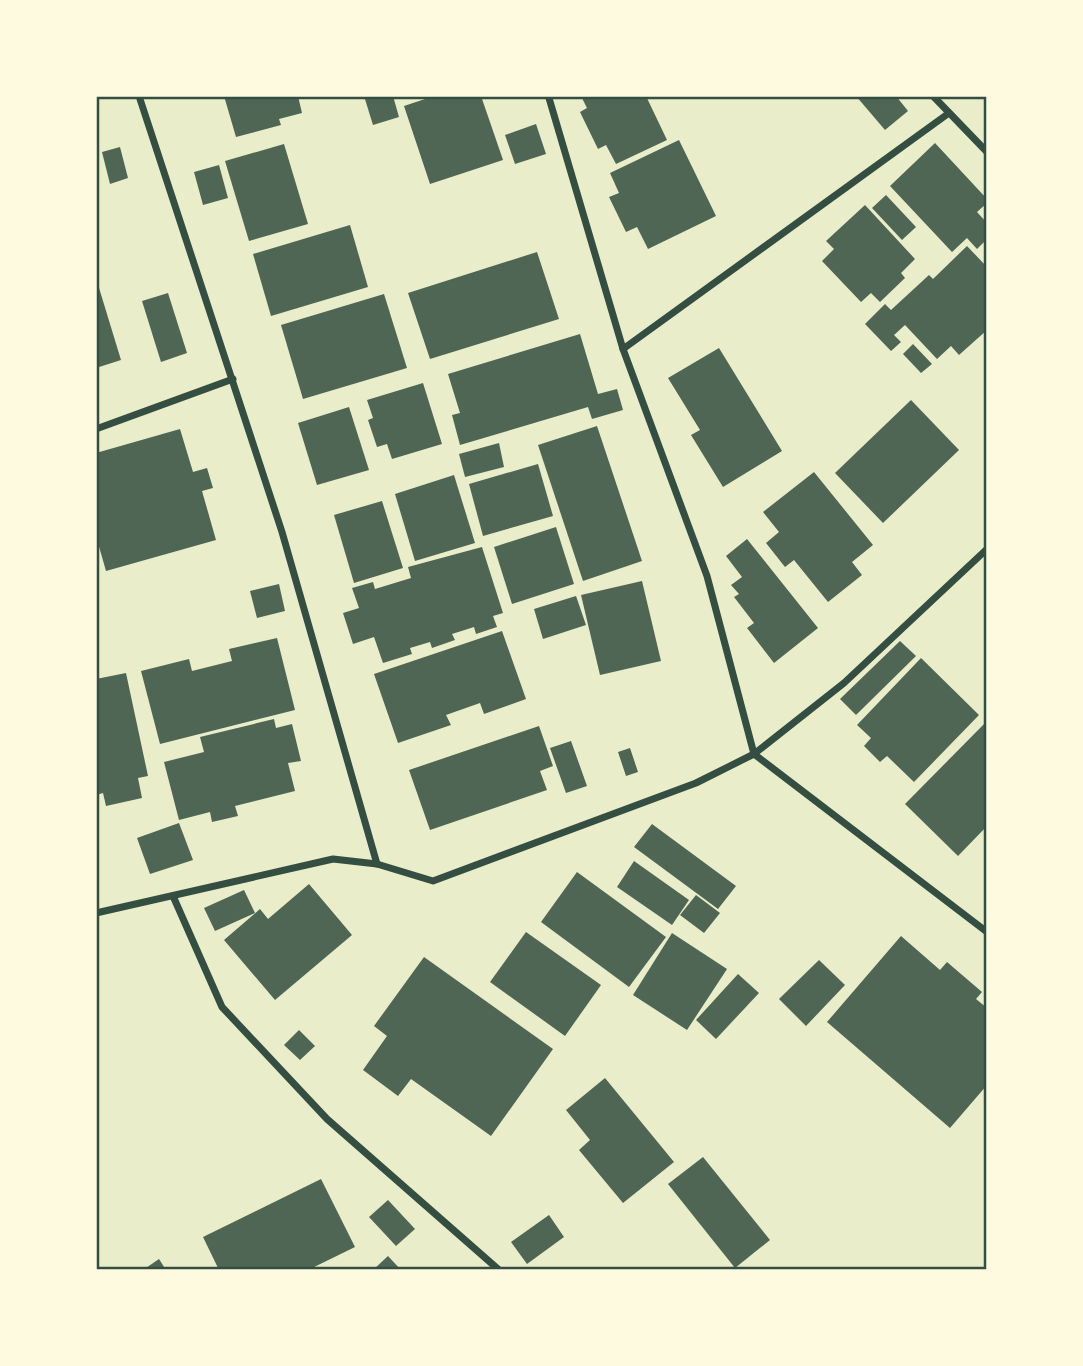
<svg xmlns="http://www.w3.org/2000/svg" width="1083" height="1366" viewBox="0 0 1083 1366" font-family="Cabin,sans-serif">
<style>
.building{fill:#4f6655}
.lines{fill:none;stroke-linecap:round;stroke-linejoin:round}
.minor{stroke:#344e41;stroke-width:7}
.neatline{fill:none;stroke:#344e41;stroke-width:2.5}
</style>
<rect width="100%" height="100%" fill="#e9edc9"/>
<g class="building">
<polygon points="224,96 298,96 302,113 279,119 281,125 236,137"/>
<polygon points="364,96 393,96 399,117 373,125"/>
<polygon points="434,96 481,96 503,160 430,184 404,106"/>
<polygon points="581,96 646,96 667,140 616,164 606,145 598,149 580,112 587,108"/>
<polygon points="856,96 896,96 908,111 885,130"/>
<polygon points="536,124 546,154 515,164 505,135"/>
<polygon points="679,140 716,216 648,249 637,227 626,232 609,197 619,193 610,173"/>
<polygon points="935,143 987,199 987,203 977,212 987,223 987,239 977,249 967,238 952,252 890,186"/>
<polygon points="284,144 308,224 249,241 225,161"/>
<polygon points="120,147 128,178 110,184 102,152"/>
<polygon points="219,165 228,198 203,205 194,172"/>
<polygon points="886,195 916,227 902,240 872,208"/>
<polygon points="865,205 915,259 901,273 905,278 880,302 871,293 861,302 822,261 834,249 826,241"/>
<polygon points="350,225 368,287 271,316 253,254"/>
<polygon points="967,246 987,267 987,330 959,355 951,346 937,359 905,325 894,335 901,342 891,351 865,324 885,304 891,310 929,275 933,279"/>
<polygon points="537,252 559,319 430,359 408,293"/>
<polygon points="96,278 121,360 96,368"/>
<polygon points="168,293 187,353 161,362 142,301"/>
<polygon points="384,294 407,368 303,399 281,325"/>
<polygon points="580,334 598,394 617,389 623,410 592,419 588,407 460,445 452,415 460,413 448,374"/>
<polygon points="913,344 932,364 921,373 903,354"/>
<polygon points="719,348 782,451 723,487 691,435 700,430 668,378"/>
<polygon points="423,383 442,444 392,459 387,444 377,447 368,420 373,418 367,400"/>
<polygon points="911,400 959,450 883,523 835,473"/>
<polygon points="349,407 369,470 317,485 298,423"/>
<polygon points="597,426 642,561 583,581 538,445"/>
<polygon points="180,429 193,472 207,468 213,488 202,491 216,540 106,571 96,536 96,453"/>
<polygon points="499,443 504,467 465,477 459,454"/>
<polygon points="538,464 553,516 483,536 469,484"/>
<polygon points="814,472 873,545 852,562 862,575 828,602 794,560 785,567 766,543 779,532 763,512"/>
<polygon points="454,475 475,543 415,561 395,494"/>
<polygon points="382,501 403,568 354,583 334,515"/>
<polygon points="556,527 574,584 512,604 494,547"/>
<polygon points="747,539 818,628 774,663 747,628 754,623 734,597 739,594 731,585 742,577 726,556"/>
<polygon points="482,547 503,613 493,616 497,627 476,634 474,627 452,634 455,640 432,648 430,642 410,648 412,654 383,663 374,637 353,644 343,613 359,608 352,588 373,582 375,589 411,578 408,567"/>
<polygon points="642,581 661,661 600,675 581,595"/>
<polygon points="279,584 285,611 257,618 250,591"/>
<polygon points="576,596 586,625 543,639 534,609"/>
<polygon points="502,631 526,699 484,714 480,703 446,715 451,725 398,743 374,674"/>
<polygon points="277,638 295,710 160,744 141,671 189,659 192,671 232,661 229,649"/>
<polygon points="900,641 916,656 856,715 840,699"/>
<polygon points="921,658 979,715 914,782 887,756 880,762 864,746 871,738 857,725"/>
<polygon points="126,673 148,776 138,778 142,798 106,806 103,793 96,795 96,679"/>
<polygon points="274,719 276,728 292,724 301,761 288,763 295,791 235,806 238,816 212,822 210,812 179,820 164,762 204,752 200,737"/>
<polygon points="987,721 987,826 958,856 905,804"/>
<polygon points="539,726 553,766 540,771 547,790 430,830 409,770"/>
<polygon points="571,741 587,786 566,793 550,748"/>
<polygon points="630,748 638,772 626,776 618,752"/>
<polygon points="179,823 193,860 150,874 137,838"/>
<polygon points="652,824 736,886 718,909 634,847"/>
<polygon points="634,861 689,900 672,925 617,887"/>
<polygon points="577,872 666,937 629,987 541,922"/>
<polygon points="309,884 352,935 275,1000 224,940 260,909 268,919"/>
<polygon points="244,890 255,913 215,931 204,908"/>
<polygon points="696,895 720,913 704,933 680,915"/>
<polygon points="526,932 601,985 565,1036 490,982"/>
<polygon points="672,933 727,969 687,1030 633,995"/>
<polygon points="901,936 940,970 947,962 982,992 976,999 987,1008 987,1085 950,1128 827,1022"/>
<polygon points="424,957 553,1049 491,1136 411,1079 398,1096 363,1070 387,1036 374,1026"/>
<polygon points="819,960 845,985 806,1026 779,999"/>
<polygon points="738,974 759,993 716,1039 696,1020"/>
<polygon points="299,1030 315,1046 300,1060 284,1045"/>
<polygon points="605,1078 674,1162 623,1203 579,1150 590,1140 566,1110"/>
<polygon points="703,1157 770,1240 735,1268 668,1184"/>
<polygon points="321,1179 355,1247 308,1270 219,1270 203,1237"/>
<polygon points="388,1200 415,1229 396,1246 369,1217"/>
<polygon points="549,1215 564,1237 527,1264 511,1242"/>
<polygon points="388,1256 401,1270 373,1270"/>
<polygon points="159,1259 166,1270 143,1270"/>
</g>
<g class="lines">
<g class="minor">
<polyline points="139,96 282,532 377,864"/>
<polyline points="933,96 987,152"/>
<polyline points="549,98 623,349 707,576 754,754 987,932"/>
<polyline points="623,349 949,113"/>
<polyline points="96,429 233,379"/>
<polyline points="173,896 222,1007 327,1119 499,1270"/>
<polyline points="96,913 333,859 377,864 433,881 696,783 754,754 844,683 987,549"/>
</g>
</g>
<rect width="1083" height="1366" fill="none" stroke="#fefae0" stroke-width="196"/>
<rect x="98" y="98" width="887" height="1170" class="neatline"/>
</svg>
